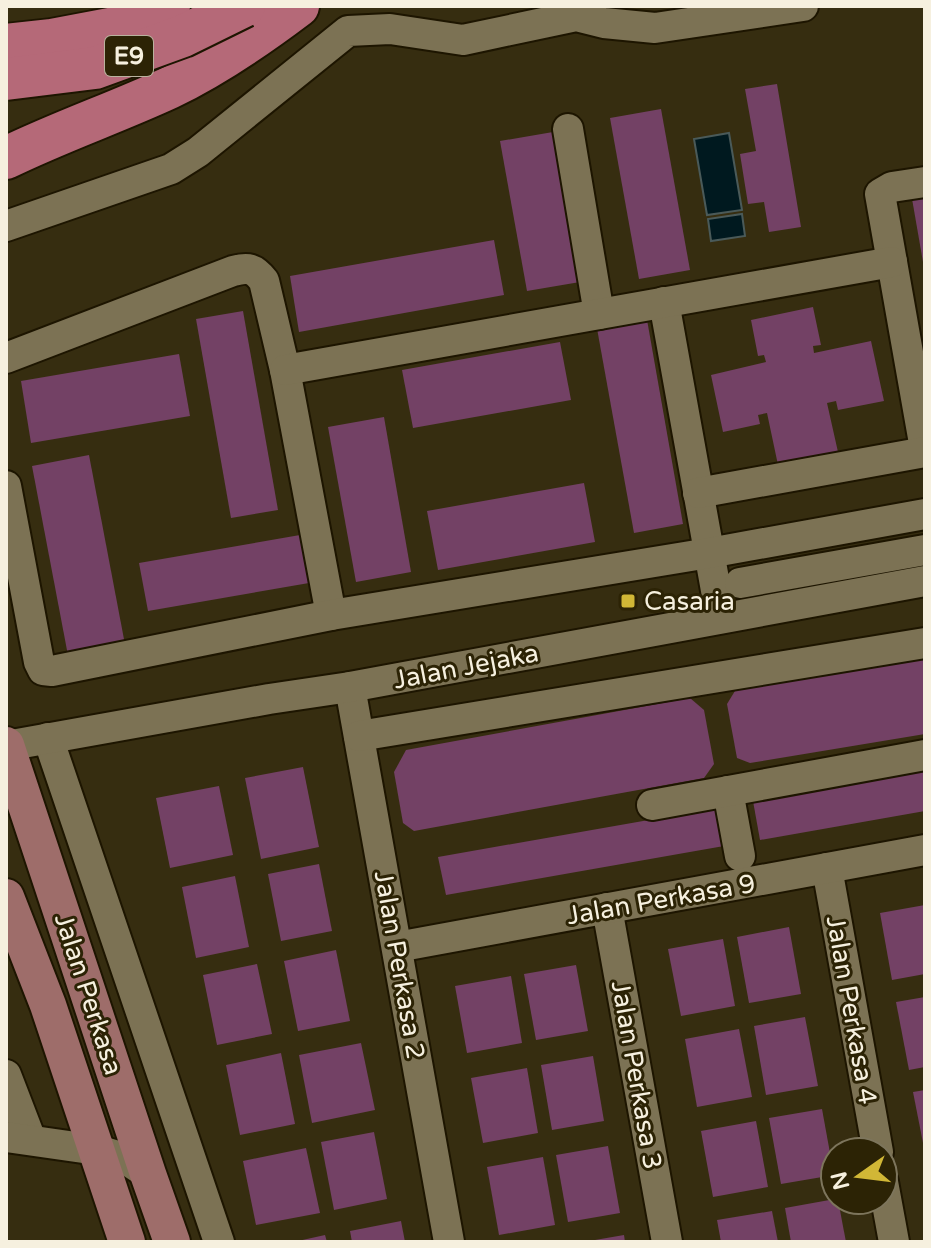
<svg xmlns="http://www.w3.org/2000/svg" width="931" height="1248" viewBox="0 0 931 1248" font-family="'Varela Round',sans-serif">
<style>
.water{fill:#00191f;stroke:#4a5a59;stroke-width:2}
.building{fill:#734165}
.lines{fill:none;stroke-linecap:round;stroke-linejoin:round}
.minor-casing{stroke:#1d1500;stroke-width:34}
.major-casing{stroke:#1d1500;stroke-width:40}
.highway-casing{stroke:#1d1500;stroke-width:46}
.minor{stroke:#7c7254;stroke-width:30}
.major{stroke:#9e6d6a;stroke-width:36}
.highway{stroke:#b56978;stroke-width:42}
.highway-bridge-casing{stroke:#1d1500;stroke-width:46;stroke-linecap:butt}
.highway-bridge{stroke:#b56978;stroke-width:42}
.poi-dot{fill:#d1b736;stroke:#2c2305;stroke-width:3}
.labels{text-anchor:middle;stroke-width:6;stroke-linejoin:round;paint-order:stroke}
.shield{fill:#2c2305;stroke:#b9b29e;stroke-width:2}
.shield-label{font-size:24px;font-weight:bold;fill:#f6f0df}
.poi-label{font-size:26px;fill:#f6f0df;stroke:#2c2305;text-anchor:start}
.street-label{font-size:26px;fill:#f6f0df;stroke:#2c2305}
</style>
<rect width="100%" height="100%" fill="#362d10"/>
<g class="water">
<polygon points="729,133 742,210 707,215 694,139"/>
<polygon points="742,214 745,236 711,241 708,219"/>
</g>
<g class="building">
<polygon points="777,84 801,227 769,232 764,202 748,204 740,154 756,151 745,89"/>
<polygon points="661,109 690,270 639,279 610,118"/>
<polygon points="553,132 580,282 527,291 500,141"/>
<polygon points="925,190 925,262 923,262 911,193"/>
<polygon points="494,240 504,295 299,332 290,276"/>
<polygon points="813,307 821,345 813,346 814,353 871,341 884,401 838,410 836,401 827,403 838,452 778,465 767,413 758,415 760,424 723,432 711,375 766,362 764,355 758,356 751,320"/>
<polygon points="243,311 278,510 231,518 196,319"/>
<polygon points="646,314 683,524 634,533 596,323"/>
<polygon points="560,342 571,400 413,428 402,370"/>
<polygon points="179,354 190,416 31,443 21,381"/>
<polygon points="384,417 411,572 356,582 328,427"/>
<polygon points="89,455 127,655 70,666 32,466"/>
<polygon points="584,483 595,542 438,570 427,511"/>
<polygon points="300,535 309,583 148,611 139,563"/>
<polygon points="925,653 925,734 750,763 737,758 727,704 738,686"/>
<polygon points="690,698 704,710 714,764 704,778 414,831 403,823 394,772 406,750"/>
<polygon points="303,767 319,847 261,859 245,778"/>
<polygon points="925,771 925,811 760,840 753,801"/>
<polygon points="219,786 233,855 170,868 156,798"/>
<polygon points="717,808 724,846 446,895 438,857"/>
<polygon points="319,864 332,931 281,941 268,874"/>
<polygon points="235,876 249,947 196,958 182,887"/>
<polygon points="925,905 925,974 892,980 880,913"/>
<polygon points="789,927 801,994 749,1003 737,937"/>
<polygon points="723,939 735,1006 681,1016 668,949"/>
<polygon points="336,950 350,1021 298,1031 284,961"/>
<polygon points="257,964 272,1034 217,1045 203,975"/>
<polygon points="576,965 588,1031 536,1040 524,974"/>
<polygon points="511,976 522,1043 467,1053 455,986"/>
<polygon points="925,997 925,1067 909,1070 896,1002"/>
<polygon points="805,1017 818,1086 766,1095 754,1026"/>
<polygon points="739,1029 752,1097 697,1107 685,1039"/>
<polygon points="361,1043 375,1110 312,1123 299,1055"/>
<polygon points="281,1053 295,1124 240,1135 226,1065"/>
<polygon points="593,1056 604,1121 552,1130 541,1065"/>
<polygon points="527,1068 538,1133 483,1143 471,1078"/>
<polygon points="925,1090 925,1148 924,1148 913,1092"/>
<polygon points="822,1109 834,1175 781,1184 769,1118"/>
<polygon points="756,1121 768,1187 713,1197 701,1131"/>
<polygon points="374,1132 387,1199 334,1210 321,1142"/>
<polygon points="608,1146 620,1213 568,1222 556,1155"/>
<polygon points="306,1148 320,1213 256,1225 243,1161"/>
<polygon points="543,1157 555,1225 499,1235 487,1167"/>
<polygon points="835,1199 838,1200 846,1242 791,1242 785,1208"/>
<polygon points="772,1211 778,1242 721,1242 717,1220"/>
<polygon points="401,1221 405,1242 352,1242 350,1231"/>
<polygon points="325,1235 327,1242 298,1242 298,1241"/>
<polygon points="624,1235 625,1242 595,1242 595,1240"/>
</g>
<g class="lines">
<g class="minor-casing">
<g id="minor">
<polyline points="568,129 599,314"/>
<polyline points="925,182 892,187 880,194 925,449"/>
<polyline points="6,226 171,169 198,152 348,31 390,29 463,40 576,16 604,23 655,28 803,6"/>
<polyline points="664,302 721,618"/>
<path d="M6,358l227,-87c15,-4 21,-3 31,10l21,89 46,245"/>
<polyline points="285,370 892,262"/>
<polyline points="6,486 39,662 43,670 52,671 331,615 709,553 925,514"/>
<polyline points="698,493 925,452"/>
<polyline points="740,583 925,550"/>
<polyline points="350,687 449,1242"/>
<polyline points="359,736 925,643"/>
<polyline points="48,738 219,1242"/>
<polyline points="6,746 269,699 350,687 925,581"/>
<polyline points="728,791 740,856"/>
<polyline points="652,805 925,755"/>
<polyline points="827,868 878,1152"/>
<polyline points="607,908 667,1242"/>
<polyline points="397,947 925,850"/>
<polyline points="6,1075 31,1140"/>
<polyline points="6,1137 97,1150 124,1158 148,1174"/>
<polyline points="883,1182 894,1242"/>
</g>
</g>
<g class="major-casing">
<g id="major">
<polyline points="6,745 148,1174 172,1242"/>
<polyline points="6,897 48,1005 127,1242"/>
</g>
</g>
<g class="highway-casing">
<path id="highway" d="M6,158c53,-26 109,-45 163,-70 46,-22 88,-51 129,-82"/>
</g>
<use href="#minor" class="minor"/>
<use href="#major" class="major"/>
<use href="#highway" class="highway"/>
<g class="highway-bridge-casing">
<g id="highway-bridge">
<polyline points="6,45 52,40 126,26 169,6"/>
<polyline points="6,79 95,68 183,36 244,6"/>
</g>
</g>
<use href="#highway-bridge" class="highway-bridge"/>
</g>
<rect class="poi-dot" x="620" y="593" width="16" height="16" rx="4"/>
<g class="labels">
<rect class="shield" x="105" y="36" width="48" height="40" rx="6"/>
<g class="shield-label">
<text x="129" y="64">E9</text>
</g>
<g class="poi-label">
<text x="644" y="610">Casaria</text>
</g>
<g class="street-label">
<text transform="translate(466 666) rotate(-11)" y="9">Jalan Jejaka</text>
<text transform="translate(661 899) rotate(-10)" y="9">Jalan Perkasa 9</text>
<text transform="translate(400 965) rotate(80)" y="9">Jalan Perkasa 2</text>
<text transform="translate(89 994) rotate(72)" y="9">Jalan Perkasa</text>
<text transform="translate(852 1010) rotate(80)" y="9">Jalan Perkasa 4</text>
<text transform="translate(637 1075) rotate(80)" y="9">Jalan Perkasa 3</text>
</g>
</g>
<rect width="931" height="1248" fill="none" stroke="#f6f0df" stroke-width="16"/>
<g transform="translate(859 1176) rotate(256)"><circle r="38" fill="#2c2305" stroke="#7d755c" stroke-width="2"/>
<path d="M0-6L14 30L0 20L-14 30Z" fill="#d1b736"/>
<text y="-12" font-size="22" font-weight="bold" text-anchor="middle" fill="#f6f0df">N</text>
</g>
</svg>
